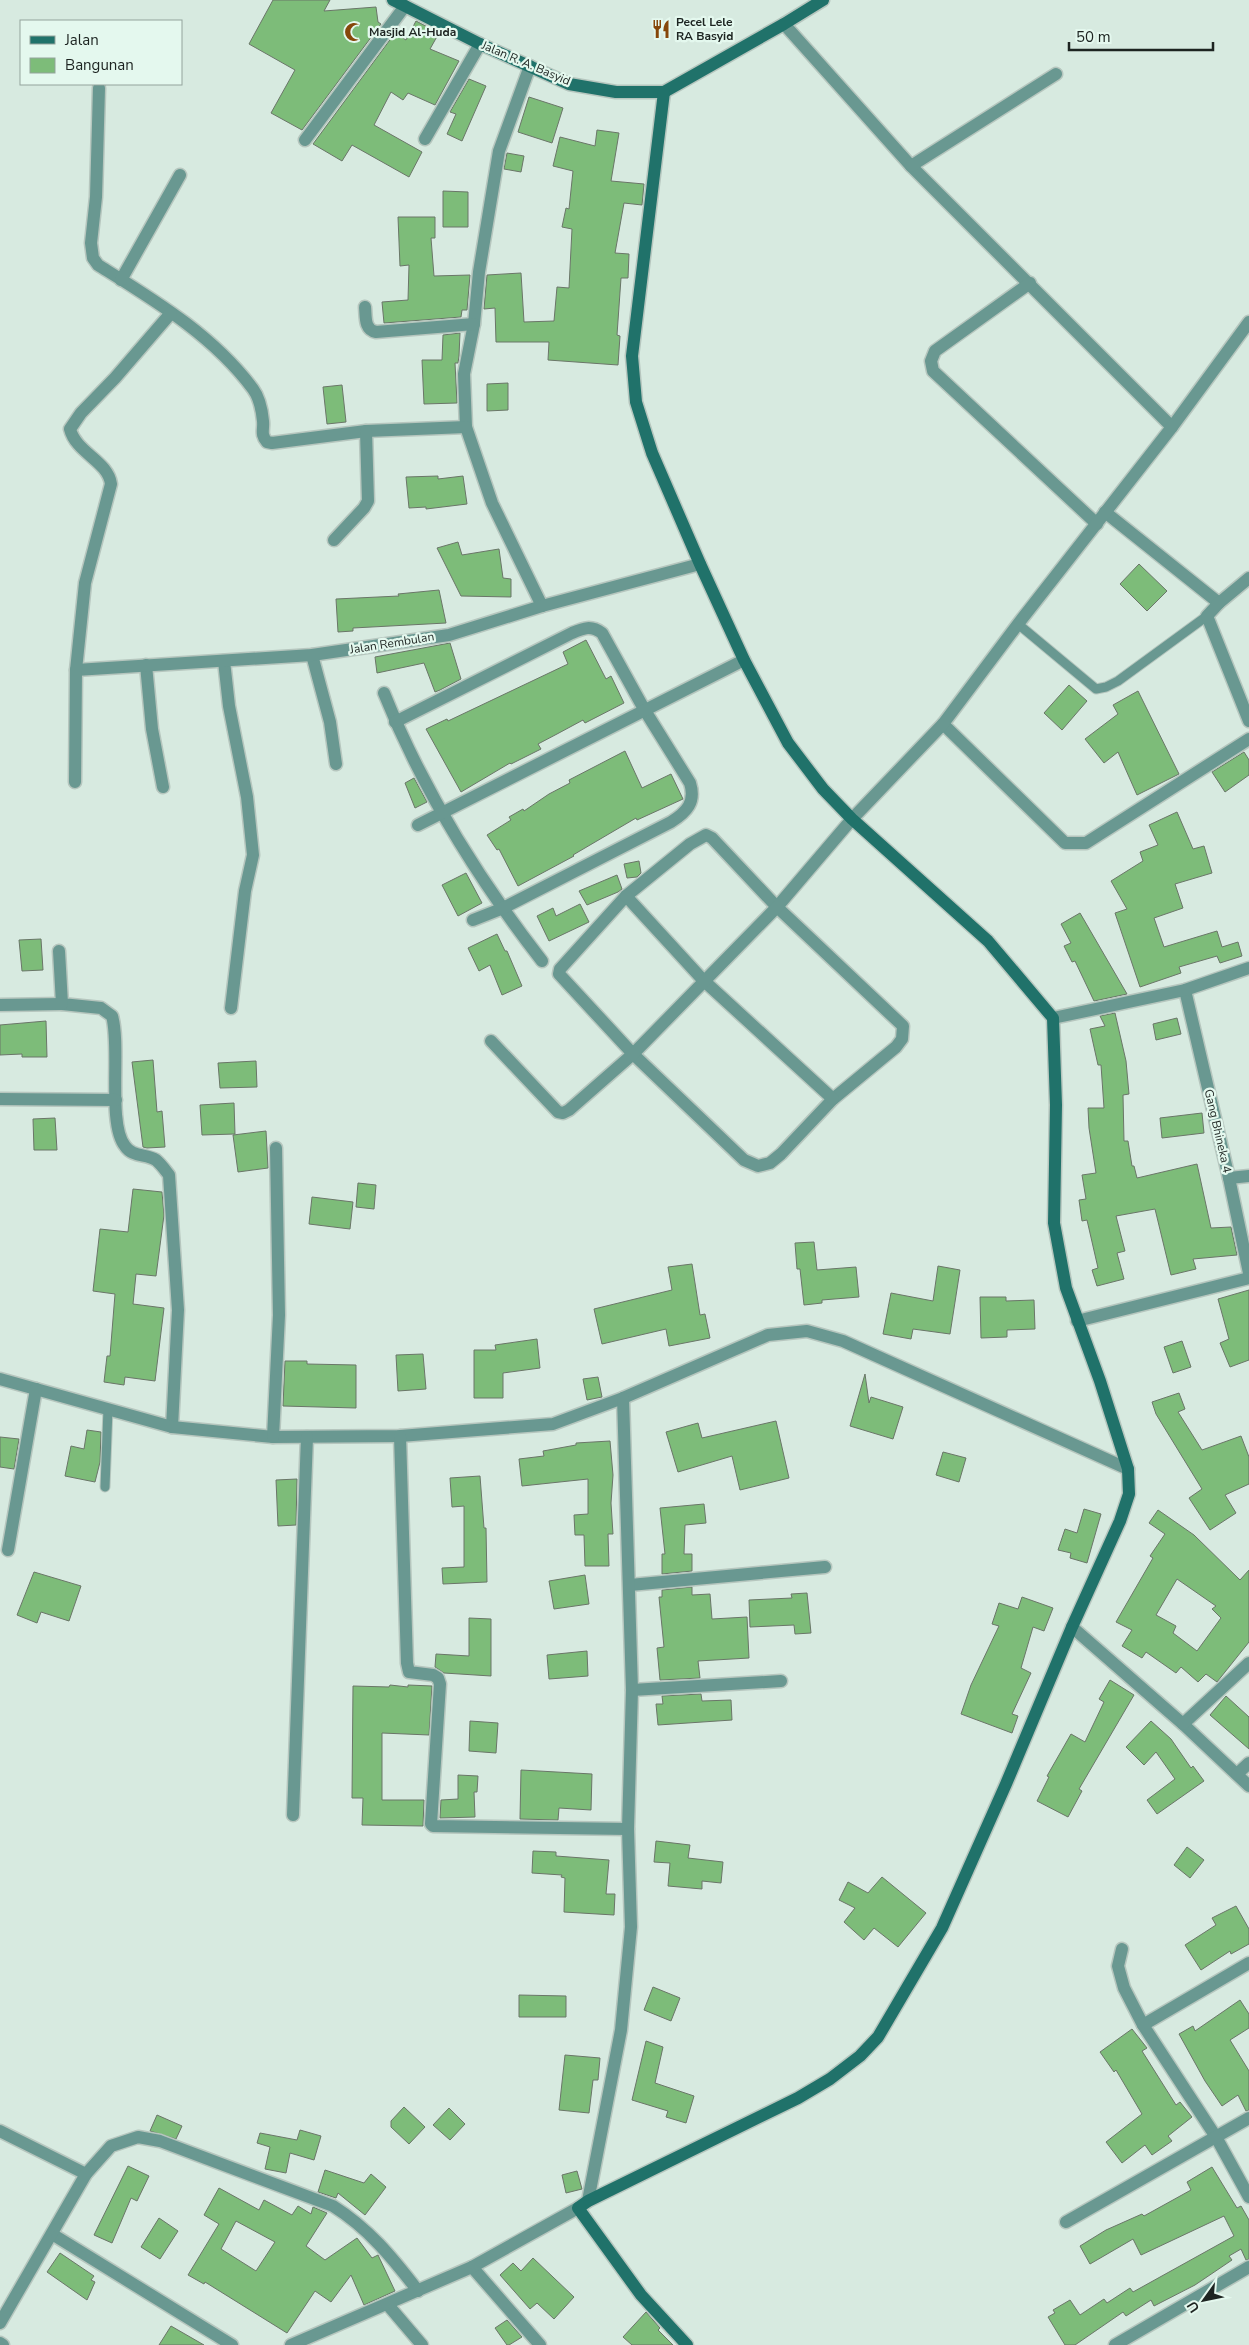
<svg xmlns="http://www.w3.org/2000/svg" width="1249" height="2345" viewBox="0 0 1249 2345" font-family="'Nunito Sans',sans-serif">
<style>
.building{fill:#7dbc79;stroke:#6a7668;fill-rule:evenodd}
.lines{fill:none;stroke-linecap:round;stroke-linejoin:round}
.lane-casing{stroke:#b6c6be;stroke-width:11}
.street-casing{stroke:#b6c6be;stroke-width:15}
.secondary-casing{stroke:#b6c6be;stroke-width:15}
.lane{stroke:#699891;stroke-width:9}
.street{stroke:#699891;stroke-width:12}
.secondary{stroke:#20726a;stroke-width:12}
.labels{text-anchor:middle;stroke-width:4.5;stroke-linejoin:round;paint-order:stroke}
.poi-label{font-size:12px;font-weight:bold;fill:#1d2421;stroke:#e4f8ee;text-anchor:start}
.street-label{font-size:12px;fill:#1d2421;stroke:#e4f8ee}
</style>
<rect width="100%" height="100%" fill="#d7eae0"/>
<g class="building">
<polygon points="273,0 330,0 324,11 376,7 378,22 381,24 302,130 271,113 295,70 249,44"/>
<polygon points="416,21 439,33 430,49 459,61 435,105 408,93 403,100 391,92 374,125 422,152 409,177 352,145 342,161 313,144 395,33 406,40"/>
<polygon points="469,79 486,86 462,141 447,134 456,114 450,112"/>
<polygon points="529,97 563,108 552,143 518,132"/>
<polygon points="597,130 619,133 611,181 644,184 642,205 624,203 615,253 629,254 628,278 621,278 617,335 620,336 618,365 548,360 549,342 496,342 495,308 484,309 487,275 521,273 524,322 554,321 557,287 569,288 572,229 562,227 566,208 569,209 573,171 553,166 560,137 595,146"/>
<polygon points="507,153 524,156 521,172 504,169"/>
<polygon points="443,191 468,192 468,227 443,227"/>
<polygon points="398,217 435,217 435,238 431,238 434,276 470,275 467,310 462,310 461,317 384,323 382,302 408,300 409,265 400,266"/>
<polygon points="460,333 459,356 458,363 455,363 457,403 424,404 422,360 442,360 443,335"/>
<polygon points="508,383 508,410 487,411 487,384"/>
<polygon points="342,385 346,422 327,424 323,387"/>
<polygon points="438,476 438,479 463,476 467,504 426,509 426,507 409,508 406,477"/>
<polygon points="458,542 462,555 499,549 503,578 511,579 511,597 461,596 437,548"/>
<polygon points="1139,564 1167,591 1147,611 1120,584"/>
<polygon points="439,590 446,623 353,628 353,631 338,632 336,599 399,596 398,594"/>
<polygon points="586,640 606,679 611,676 624,703 585,723 583,720 557,734 538,744 541,749 511,764 510,763 461,792 426,729 447,719 448,721 568,664 563,652"/>
<polygon points="450,643 461,679 440,690 435,692 424,663 377,673 375,657"/>
<polygon points="1069,685 1087,701 1062,730 1044,713"/>
<polygon points="1138,691 1179,774 1137,795 1118,752 1104,763 1085,739 1118,714 1113,705"/>
<polygon points="625,751 642,788 671,774 683,799 637,820 636,818 573,855 574,856 518,886 499,849 497,850 487,835 511,820 509,817 523,809 524,811 549,794 570,783 569,780"/>
<polygon points="1244,752 1249,760 1249,775 1225,792 1212,772"/>
<polygon points="414,778 427,802 415,808 405,783"/>
<polygon points="1177,812 1193,849 1204,846 1212,873 1175,884 1183,908 1154,918 1164,947 1217,931 1222,947 1238,942 1242,956 1220,963 1217,956 1179,967 1181,973 1140,987 1115,913 1127,909 1111,881 1143,861 1140,852 1158,845 1149,825"/>
<polygon points="639,861 641,873 637,877 627,878 624,864"/>
<polygon points="466,873 482,903 458,916 442,885"/>
<polygon points="617,875 622,889 618,892 587,905 579,891"/>
<polygon points="580,904 589,922 549,941 537,916 553,908 556,916"/>
<polygon points="1080,913 1127,994 1094,1001 1075,961 1072,962 1064,946 1071,943 1061,924"/>
<polygon points="497,934 505,951 507,951 522,986 502,995 490,965 479,971 468,948"/>
<polygon points="41,939 43,970 22,971 19,940"/>
<polygon points="1115,1013 1126,1061 1129,1094 1123,1095 1124,1141 1128,1141 1132,1166 1134,1166 1137,1178 1197,1164 1211,1228 1231,1227 1237,1255 1193,1259 1196,1269 1171,1275 1155,1209 1116,1216 1125,1251 1117,1253 1124,1279 1097,1286 1092,1270 1098,1268 1087,1220 1082,1221 1079,1200 1086,1199 1082,1175 1096,1173 1089,1128 1088,1108 1104,1108 1101,1065 1098,1065 1090,1029 1105,1026 1100,1016"/>
<polygon points="1177,1018 1181,1034 1156,1040 1153,1024"/>
<polygon points="46,1021 47,1057 22,1057 22,1054 0,1055 0,1025"/>
<polygon points="153,1060 157,1112 162,1111 165,1147 147,1148 143,1147 132,1062"/>
<polygon points="256,1061 257,1087 220,1088 218,1063"/>
<polygon points="234,1103 235,1134 202,1135 200,1105"/>
<polygon points="1202,1113 1204,1133 1162,1138 1160,1118"/>
<polygon points="55,1118 57,1150 34,1150 33,1119"/>
<polygon points="266,1131 268,1168 238,1172 233,1135"/>
<polygon points="358,1183 376,1185 374,1209 356,1207"/>
<polygon points="133,1189 162,1192 164,1215 156,1276 136,1274 133,1304 164,1308 155,1381 125,1377 124,1385 104,1382 107,1356 110,1356 115,1294 93,1291 100,1229 128,1232"/>
<polygon points="312,1197 353,1202 350,1229 309,1224"/>
<polygon points="814,1242 817,1270 856,1267 859,1297 822,1300 822,1303 804,1305 800,1269 797,1269 795,1243"/>
<polygon points="692,1264 700,1315 705,1314 710,1338 669,1346 666,1329 602,1344 594,1309 672,1290 668,1267"/>
<polygon points="938,1266 960,1270 950,1334 913,1329 911,1339 883,1334 891,1293 933,1301"/>
<polygon points="1249,1290 1249,1360 1230,1367 1220,1343 1229,1339 1218,1299"/>
<polygon points="980,1297 1006,1297 1006,1301 1034,1300 1035,1329 1007,1330 1007,1337 981,1338"/>
<polygon points="537,1339 540,1368 503,1373 503,1398 474,1398 474,1350 496,1350 495,1345"/>
<polygon points="1182,1341 1191,1367 1173,1373 1164,1347"/>
<polygon points="423,1354 426,1389 398,1391 396,1355"/>
<polygon points="285,1361 307,1361 307,1364 356,1365 356,1408 283,1406"/>
<polygon points="865,1374 869,1403 871,1397 903,1407 893,1439 850,1426"/>
<polygon points="598,1377 602,1397 587,1400 583,1379"/>
<polygon points="1179,1393 1185,1409 1178,1412 1202,1450 1241,1436 1249,1457 1249,1484 1225,1495 1236,1513 1210,1530 1189,1498 1202,1489 1156,1414 1152,1402"/>
<polygon points="776,1421 789,1478 740,1490 732,1456 678,1472 666,1432 698,1423 702,1438"/>
<polygon points="87,1430 101,1432 100,1462 95,1482 65,1476 71,1446 84,1449"/>
<polygon points="0,1437 19,1439 14,1469 0,1467"/>
<polygon points="610,1441 613,1475 611,1503 613,1534 608,1534 609,1566 585,1566 584,1535 575,1535 574,1515 588,1514 588,1479 522,1486 519,1459 544,1456 543,1451 576,1445 576,1443"/>
<polygon points="943,1452 966,1458 959,1482 936,1475"/>
<polygon points="480,1476 484,1528 486,1528 487,1582 443,1584 442,1568 464,1567 464,1506 452,1507 450,1478"/>
<polygon points="297,1479 296,1525 278,1526 276,1480"/>
<polygon points="704,1504 706,1523 685,1525 684,1554 692,1554 692,1571 662,1574 662,1554 665,1554 660,1508"/>
<polygon points="1084,1509 1101,1514 1087,1563 1070,1558 1071,1553 1058,1550 1065,1529 1077,1533"/>
<path d="M1158,1510l36,25 46,45 9,-10v72l-32,40 -11,-8 -8,8 -17,-15 -5,6 -30,-21 -4,6 -20,-12 10,-16 -16,-8 37,-64 -3,-2 15,-22 -16,-11zM1177,1579l39,27 -4,3 9,9 -24,33 -24,-18 3,-7 -20,-11z"/>
<polygon points="34,1572 81,1586 69,1621 41,1612 37,1623 17,1615"/>
<polygon points="585,1575 589,1604 554,1609 549,1581"/>
<polygon points="692,1587 692,1595 710,1594 712,1619 747,1617 749,1658 698,1661 700,1678 660,1680 657,1648 664,1647 659,1597 662,1597 662,1590"/>
<polygon points="807,1593 811,1633 795,1634 794,1625 750,1627 749,1600 792,1598 791,1594"/>
<polygon points="1022,1597 1053,1608 1044,1631 1033,1627 1021,1668 1031,1673 1012,1714 1018,1716 1012,1733 961,1714 971,1685 999,1626 992,1624 999,1603 1018,1609"/>
<polygon points="469,1618 491,1619 491,1676 444,1673 435,1667 436,1654 469,1656"/>
<polygon points="587,1651 588,1676 549,1679 547,1655"/>
<polygon points="1110,1680 1134,1695 1079,1789 1082,1791 1068,1817 1037,1801 1049,1777 1047,1776 1071,1734 1085,1742 1104,1702 1099,1699"/>
<polygon points="390,1685 408,1687 408,1685 432,1686 429,1735 382,1733 382,1800 424,1800 423,1826 362,1825 363,1798 352,1798 353,1686 389,1687"/>
<polygon points="701,1694 702,1701 731,1700 732,1720 658,1725 656,1704 663,1704 662,1696"/>
<polygon points="1226,1696 1249,1717 1249,1749 1210,1715"/>
<polygon points="470,1721 498,1723 496,1753 469,1751"/>
<polygon points="1151,1721 1171,1739 1191,1768 1193,1766 1204,1781 1157,1814 1147,1800 1175,1779 1156,1752 1144,1765 1126,1747"/>
<polygon points="521,1770 592,1774 591,1810 559,1808 558,1820 520,1819"/>
<polygon points="458,1775 478,1776 477,1792 474,1792 475,1817 440,1818 441,1800 458,1799"/>
<polygon points="656,1841 690,1845 688,1858 723,1862 721,1883 702,1881 702,1889 668,1886 670,1863 654,1862"/>
<polygon points="1187,1847 1204,1860 1190,1878 1174,1865"/>
<polygon points="533,1851 556,1852 556,1856 609,1860 606,1894 615,1894 614,1915 564,1912 565,1878 561,1877 562,1875 532,1873"/>
<polygon points="882,1877 926,1913 898,1947 874,1928 864,1940 844,1922 855,1908 839,1900 848,1882 868,1893"/>
<polygon points="1236,1906 1249,1929 1249,1944 1231,1954 1230,1951 1201,1970 1185,1945 1216,1925 1212,1918"/>
<polygon points="653,1987 680,1998 671,2021 644,2010"/>
<polygon points="519,1995 566,1996 566,2017 519,2017"/>
<polygon points="1240,2000 1249,2014 1249,2028 1230,2040 1249,2071 1249,2110 1246,2111 1238,2095 1222,2106 1205,2081 1179,2034 1193,2026 1195,2031"/>
<polygon points="1132,2029 1147,2048 1142,2051 1176,2105 1180,2102 1192,2117 1168,2136 1172,2141 1152,2155 1145,2145 1122,2163 1106,2142 1142,2114 1116,2070 1114,2072 1100,2052"/>
<polygon points="646,2041 663,2047 655,2083 694,2096 686,2123 666,2117 668,2111 632,2100"/>
<polygon points="565,2055 600,2058 598,2080 593,2080 589,2113 559,2110"/>
<polygon points="404,2107 425,2127 409,2144 391,2127 391,2121"/>
<polygon points="449,2108 465,2124 450,2140 433,2125"/>
<polygon points="157,2115 182,2126 176,2139 150,2131"/>
<polygon points="300,2130 321,2136 314,2160 290,2153 286,2173 265,2169 270,2147 257,2143 260,2133 297,2140"/>
<polygon points="128,2166 149,2176 137,2201 131,2198 112,2243 94,2235"/>
<polygon points="1212,2167 1237,2208 1241,2206 1249,2220 1249,2259 1246,2260 1241,2249 1229,2256 1232,2260 1195,2285 1154,2306 1151,2300 1126,2316 1123,2312 1075,2345 1065,2345 1048,2317 1055,2313 1053,2310 1070,2300 1080,2315 1104,2299 1107,2303 1130,2288 1133,2292 1234,2236 1224,2216 1141,2255 1133,2239 1090,2264 1080,2246 1106,2230 1142,2214 1144,2216 1191,2190 1187,2182"/>
<polygon points="325,2170 364,2183 371,2174 386,2187 365,2215 338,2193 336,2198 318,2192"/>
<polygon points="577,2171 582,2189 566,2193 562,2175"/>
<path d="M219,2188l40,22 5,-10 28,15 6,-9 13,8 2,-7 14,6 -21,33 19,14 32,-22 15,20 6,-3 17,36 -31,14 -13,-30 -20,27 -16,-11 -28,42 -82,-51 -1,2 -16,-9 31,-51 -15,-9zM236,2221l39,21 -19,29 -35,-22z"/>
<polygon points="159,2218 178,2231 160,2259 141,2247"/>
<polygon points="60,2253 94,2276 91,2280 95,2282 87,2300 47,2272"/>
<polygon points="533,2258 574,2297 554,2319 537,2303 530,2309 500,2275 513,2263 521,2271"/>
<polygon points="646,2312 660,2328 658,2330 673,2345 632,2345 623,2337"/>
<polygon points="507,2320 522,2337 509,2345 507,2345 495,2328"/>
<polygon points="171,2326 204,2345 159,2345"/>
</g>
<g class="lines">
<g class="lane-casing">
<g id="lane">
<polyline points="1018,624 1096,689 1106,687 1118,681 1207,616"/>
<polyline points="105,1487 108,1409"/>
</g>
</g>
<g class="street-casing">
<g id="street">
<polyline points="784,24 911,166 1172,427"/>
<polyline points="530,66 499,151 479,272 474,324 464,374 466,427 492,503 542,606"/>
<path d="M99,88l-3,109 -5,46 2,15 5,7c56,35 115,70 155,124 6,8 9,22 10,32 1,9 -3,13 4,21l5,1 94,-12 100,-4"/>
<polyline points="425,139 480,44"/>
<polyline points="305,140 405,6"/>
<polyline points="911,166 1056,74"/>
<polyline points="121,280 180,175"/>
<polyline points="1030,283 935,351 931,361 933,371 1097,524"/>
<path d="M365,307c1,9 -1,23 11,25l98,-8"/>
<polyline points="1105,512 1219,603"/>
<polyline points="334,540 364,508 368,501 366,431"/>
<polyline points="1249,578 1219,603 1207,616 1249,721"/>
<polyline points="312,655 330,722 336,764"/>
<polyline points="224,661 229,706 247,797 253,855 245,891 231,1008"/>
<polyline points="146,665 152,729 163,787"/>
<polyline points="76,670 312,655 449,635 542,606 700,564"/>
<path d="M384,693c38,95 95,187 158,268"/>
<path d="M395,722l177,-89c12,-5 19,-8 30,0l42,76 46,74c6,19 -3,29 -19,39l-170,87 -28,11"/>
<polyline points="943,724 1065,843 1086,843 1249,739"/>
<path d="M75,782l1,-112 9,-87 26,-99c-3,-23 -35,-31 -41,-55l11,-16 34,-35 56,-65"/>
<polyline points="418,825 744,660"/>
<polygon points="706,835 712,838 777,907 903,1026 902,1039 896,1047 833,1099 781,1154 770,1163 758,1166 744,1160 633,1054 559,974 560,969 626,896 690,844"/>
<polyline points="626,896 703,980 833,1099"/>
<path d="M59,951l3,53 39,4 11,8c9,30 -5,108 13,130 7,11 21,8 31,14 5,4 9,10 13,15l9,135 -6,117"/>
<polyline points="1185,990 1229,1178 1249,1273"/>
<polyline points="0,1005 62,1004"/>
<polyline points="1053,1018 1185,990 1249,968"/>
<polyline points="491,1041 558,1112 563,1113 569,1110 633,1054 777,907 852,819 943,724 1018,624 1172,427 1249,322"/>
<polyline points="0,1099 116,1100"/>
<polyline points="1229,1178 1249,1176"/>
<polyline points="1077,1321 1249,1278"/>
<polyline points="0,1379 172,1427 273,1437 400,1436 553,1424 623,1398 768,1335 807,1331 843,1341 1128,1469"/>
<polyline points="400,1436 407,1663 409,1672 433,1675 438,1678 440,1684 431,1824 433,1826 628,1829"/>
<polyline points="273,1437 279,1315 276,1148"/>
<polyline points="8,1550 36,1389"/>
<polyline points="630,1585 825,1567"/>
<polyline points="1072,1627 1183,1724 1249,1786"/>
<polyline points="632,1690 781,1681"/>
<polyline points="1183,1724 1249,1663"/>
<polyline points="1237,1774 1249,1763"/>
<polyline points="293,1815 307,1437"/>
<polyline points="1122,1949 1118,1966 1124,1988 1143,2025"/>
<polyline points="1249,1963 1143,2025 1216,2137 1249,2197"/>
<polyline points="0,2131 86,2174"/>
<polyline points="588,2201 621,2030 631,1927 628,1829 632,1690 623,1398"/>
<polyline points="1066,2222 1249,2118"/>
<polyline points="52,2234 232,2345"/>
<polyline points="472,2267 540,2345"/>
<polyline points="388,2305 422,2345"/>
<path d="M0,2323l86,-149 25,-28 27,-9 22,4 173,65c35,22 59,51 85,85"/>
<polyline points="0,2343 3,2345"/>
<polyline points="291,2345 472,2267 578,2208"/>
<polyline points="1115,2345 1249,2267"/>
</g>
</g>
<g class="secondary-casing">
<g id="secondary">
<polyline points="393,0 480,44 569,84 616,92 664,92 784,24 823,0"/>
<polyline points="664,92 632,356 636,402 652,453 700,564 744,660 788,743 823,789 852,819 988,941 1053,1018 1056,1105 1054,1223 1066,1288 1100,1381 1128,1469 1129,1494 1120,1521 1072,1627 1006,1784 942,1928 878,2037 860,2056 830,2079 798,2098 588,2201 578,2208 641,2295 687,2345"/>
</g>
</g>
<use href="#lane" class="lane"/>
<use href="#street" class="street"/>
<use href="#secondary" class="secondary"/>
</g>
<defs>
<g id="restaurant-bare" transform="scale(1.5)"><path d="M-5-6h1v4h1v-4h1v4h1v-4h1v5L-1.5 .5V6h-2V.5L-5-1ZM5-6V6H3V1.5H1.5Q1.5-4 5-6Z" fill="#86470a" stroke="#e4f8ee" stroke-width="2.5" paint-order="stroke"/></g>
<g id="mosque-bare" transform="scale(1.5)"><path d="M3.5-4.9A6 6 0 1 0 3.5 4.9A5 5 0 1 1 3.5-4.9Z" fill="#86470a" stroke="#e4f8ee" stroke-width="2.5" paint-order="stroke"/></g>
</defs>
<g fill-rule="evenodd">
<use href="#restaurant-bare" x="661" y="29"/>
<use href="#mosque-bare" x="354" y="32"/>
</g>
<g class="labels">
<g class="poi-label">
<text x="676" y="26">Pecel Lele<tspan x="676" dy="14">RA Basyid</tspan></text>
<text x="369" y="36">Masjid Al-Huda</text>
</g>
<g class="street-label">
<text transform="translate(526 63) rotate(23)" y="4">Jalan R. A. Basyid</text>
<text transform="translate(392 643) rotate(-9)" y="4">Jalan Rembulan</text>
<text transform="translate(1218 1131) rotate(77)" y="4">Gang Bhineka 4</text>
</g>
</g>
<rect x="20" y="20" width="162" height="65" fill="#e4f8ee" stroke="#94a39c"/>
<rect x="30" y="36" width="25" height="8" fill="#20726a" stroke="#94a39c"/>
<text x="65" y="45" font-size="15" fill="#1d2421">Jalan</text>
<rect x="30" y="58" width="25" height="15" fill="#7dbc79" stroke="#94a39c"/>
<text x="65" y="70" font-size="15" fill="#1d2421">Bangunan</text>
<g transform="translate(1204 2300) rotate(237)" stroke="#e4f8ee" stroke-width="4" paint-order="stroke">
<path d="M0-4L9 19L0 12L-9 19Z" fill="#1d2421"/>
<text y="-8" font-size="14" font-weight="bold" text-anchor="middle" fill="#1d2421">U</text>
</g>
<path d="M1069 42v8h144v-8" fill="none" stroke="#1d2421" stroke-width="2.5"/>
<text x="1076" y="42" font-size="15" fill="#1d2421" stroke="#e4f8ee" stroke-width="4" paint-order="stroke">50 m</text>
</svg>
